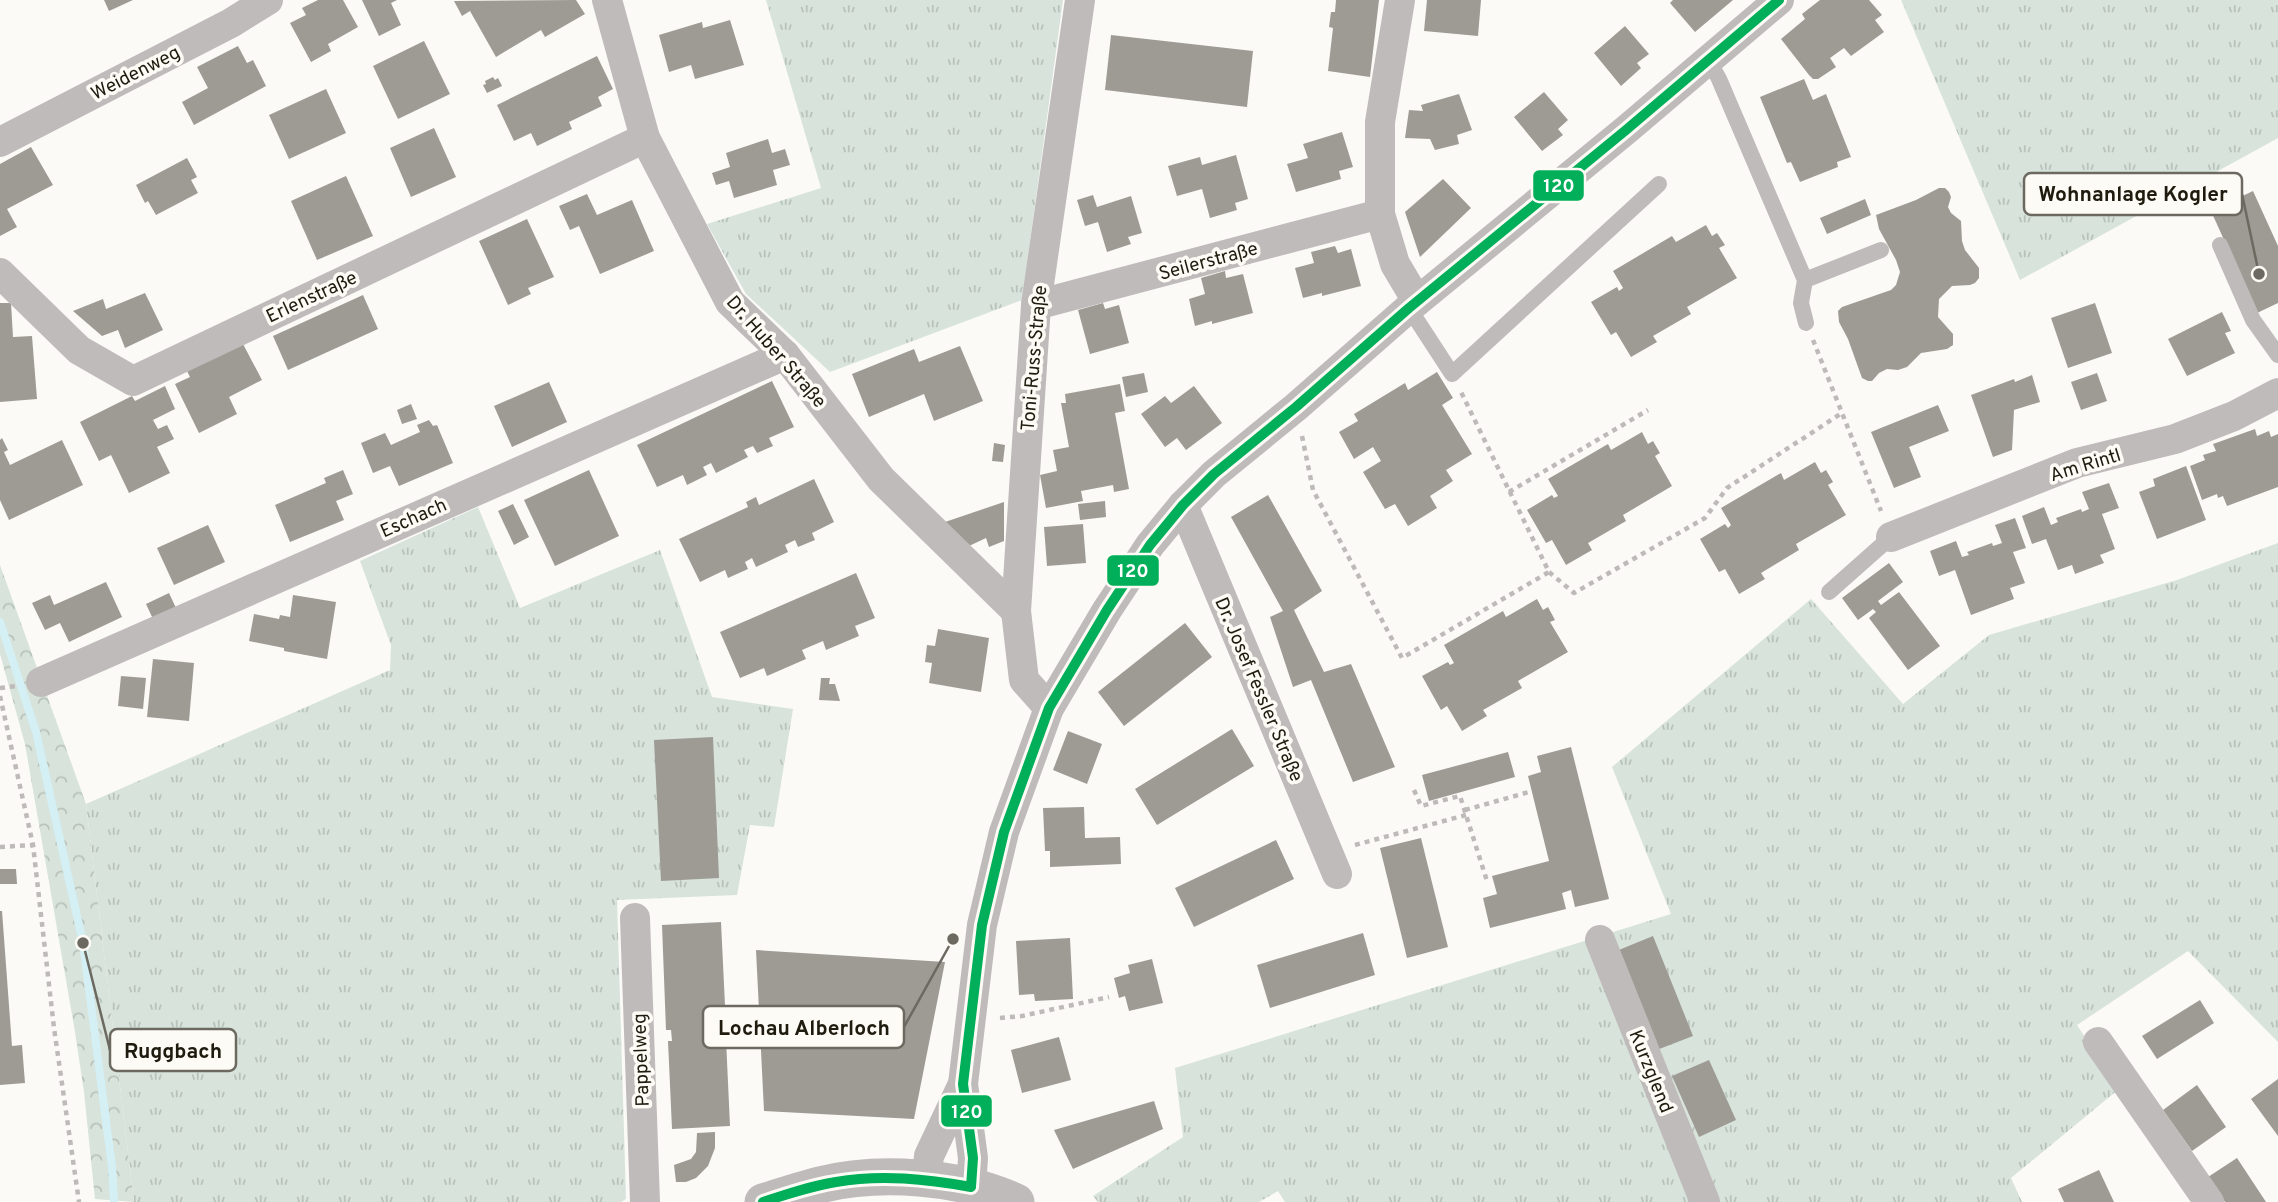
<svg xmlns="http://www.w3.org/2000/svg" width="2278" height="1202" viewBox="0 0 2278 1202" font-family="Overpass,sans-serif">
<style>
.grass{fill:url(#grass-tufts)}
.forest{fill:url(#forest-crowns)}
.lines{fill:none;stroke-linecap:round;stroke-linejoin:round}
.stream{stroke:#d4f0f5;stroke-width:8}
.building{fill:#9e9b94}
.path{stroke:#bebab9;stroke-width:4.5;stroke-dasharray:5 5;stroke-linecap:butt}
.service{stroke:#c0bbbb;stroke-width:16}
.minor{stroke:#c0bbbb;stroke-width:30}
.tertiary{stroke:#c0bbbb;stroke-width:37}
.bus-1-casing{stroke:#fdfbf5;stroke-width:16}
.bus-1{stroke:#01ae59;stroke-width:10}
.labels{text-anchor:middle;stroke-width:7;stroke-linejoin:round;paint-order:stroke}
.street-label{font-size:19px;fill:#1f1b0f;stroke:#fdfbf5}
.leader{fill:none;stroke:#6c6960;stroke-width:2.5}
.callout-dot{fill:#6c6960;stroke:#fdfbf5;stroke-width:2.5}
.callout{fill:#fdfbf5;stroke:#6c6960;stroke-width:2.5}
.callout-label{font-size:21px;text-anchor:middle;font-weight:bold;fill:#1f1b0f}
.line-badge{stroke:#fdfbf5;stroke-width:2.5}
.badge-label{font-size:19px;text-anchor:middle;font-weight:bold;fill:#fff}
</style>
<defs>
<pattern id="grass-tufts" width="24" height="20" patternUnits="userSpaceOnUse" patternTransform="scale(1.75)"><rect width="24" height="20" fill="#d7e3db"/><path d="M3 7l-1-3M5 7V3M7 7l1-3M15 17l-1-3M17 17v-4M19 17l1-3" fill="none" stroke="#b8c2bb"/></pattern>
<pattern id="forest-crowns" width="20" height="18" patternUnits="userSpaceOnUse" patternTransform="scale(1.75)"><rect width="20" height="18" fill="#d7e3db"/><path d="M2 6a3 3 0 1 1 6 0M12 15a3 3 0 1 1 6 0" fill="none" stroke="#b8c2bb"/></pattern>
</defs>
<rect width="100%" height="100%" fill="#fbfaf7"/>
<g class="grass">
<polygon points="766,0 1063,0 1022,300 830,372 746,294 707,224 821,188"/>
<polygon points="1901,0 2278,0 2278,138 2020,280"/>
<polygon points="478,507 520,608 660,550 712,697 793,709 774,827 750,825 737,895 617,900 626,1199 621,1202 134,1202 86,804 390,670 391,645 360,561"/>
<polygon points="2278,543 2278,1042 2188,951 2077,1025 2119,1089 2011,1178 2022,1202 1285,1202 1278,1191 1259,1202 1098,1202 1093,1196 1183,1137 1175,1068 1671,914 1612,767 1811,599 1903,704 1989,635 2177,580"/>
</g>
<polygon class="forest" points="0,565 86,804 134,1202 95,1199 84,1092 75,1032 25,744 0,654"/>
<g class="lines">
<polyline class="stream" points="0,622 36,732 83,943 112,1167 114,1202"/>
</g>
<g class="building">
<polygon points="104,0 133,0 109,11"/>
<polygon points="318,0 343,0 358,27 328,44 331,51 311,62 290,23 306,15 302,8"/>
<polygon points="362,0 397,0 391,3 401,25 379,36"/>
<polygon points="576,0 585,14 545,37 541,30 496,57 470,11 462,16 454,1"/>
<polygon points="1336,0 1379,0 1370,77 1328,71 1333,28 1329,27 1331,12 1335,12"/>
<polygon points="1427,0 1481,0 1478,36 1424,31"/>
<polygon points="1673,0 1733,0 1695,32 1670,3"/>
<polygon points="1820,0 1869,0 1882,15 1875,20 1884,32 1851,56 1844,48 1830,58 1836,67 1818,79 1813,79 1809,75 1781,39 1805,19 1802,14"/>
<polygon points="730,20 744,65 695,79 691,65 669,72 659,35 702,22 703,28"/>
<polygon points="1625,26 1649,54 1637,63 1641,68 1621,86 1594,53"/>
<polygon points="1111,35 1253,51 1247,107 1105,90"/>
<polygon points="424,41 450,94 398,119 373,66"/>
<polygon points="238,46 247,63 253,60 266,86 194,125 182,102 208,88 197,67"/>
<polygon points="597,56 613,89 598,97 602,106 569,122 572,129 537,146 531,133 514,141 497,105"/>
<polygon points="493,77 495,80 498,78 502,86 487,93 483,85 486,84 485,81"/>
<polygon points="1804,79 1813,100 1826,94 1851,157 1837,162 1838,167 1800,182 1791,162 1787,163 1760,97"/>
<polygon points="326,89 346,133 289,159 269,115"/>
<polygon points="1544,92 1568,120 1558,129 1563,135 1542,151 1514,117"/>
<polygon points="1459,94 1472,130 1457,135 1459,144 1435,150 1430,139 1405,138 1409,110 1423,111 1421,105"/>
<polygon points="434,128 456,177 411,197 390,148"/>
<polygon points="1342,132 1353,167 1339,171 1341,179 1296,192 1287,164 1308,158 1303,144"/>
<polygon points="768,139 772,153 785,149 790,165 773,170 777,185 734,198 729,181 716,185 712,173 730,167 726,153"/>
<polygon points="31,147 53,185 7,209 17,227 0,236 0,164"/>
<polygon points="1236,155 1248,199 1235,203 1237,210 1210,218 1202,189 1177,196 1168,166 1200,157 1202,165"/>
<polygon points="187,158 197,177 191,180 198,193 156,215 148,201 145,203 136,185"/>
<polygon points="346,176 373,236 317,260 291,201"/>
<polygon points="1443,179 1471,208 1420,257 1405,212"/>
<polygon points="1939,188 1945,188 1949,192 1951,197 1948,207 1951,213 1961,221 1962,241 1965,250 1979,268 1979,278 1975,283 1970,285 1952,286 1939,299 1938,317 1953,334 1953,345 1947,349 1921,353 1907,367 1898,370 1887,369 1879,373 1872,381 1868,381 1862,378 1848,339 1839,322 1838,311 1842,307 1891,290 1896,285 1900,272 1896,260 1879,229 1876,215 1916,200"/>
<polygon points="2253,191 2278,246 2278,303 2257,313 2211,211"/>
<polygon points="587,194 597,215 632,200 654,251 600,274 579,226 570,230 559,206"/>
<polygon points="1093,195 1097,207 1131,196 1142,233 1128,237 1131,244 1107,252 1098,222 1085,226 1077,200"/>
<polygon points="1865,199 1871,215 1827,234 1820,218"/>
<polygon points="527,219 554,277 528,288 531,294 508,305 479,241"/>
<polygon points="1706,225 1712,236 1717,233 1725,245 1719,248 1737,278 1687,307 1691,314 1653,336 1657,342 1631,357 1616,332 1611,335 1591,302 1617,287 1619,291 1623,288 1613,271 1672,236 1676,242"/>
<polygon points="1335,246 1338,253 1351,249 1361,286 1322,296 1322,293 1303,298 1295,268 1314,263 1311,252"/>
<polygon points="1225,271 1226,278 1243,274 1253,313 1212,324 1212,321 1195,326 1189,299 1205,294 1201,278"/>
<polygon points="145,293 163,330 125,348 118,330 102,336 73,311 103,299 106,309"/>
<polygon points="363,295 378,329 288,370 273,336"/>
<polygon points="0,303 11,303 13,337 32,336 37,399 0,402"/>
<polygon points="1103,303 1105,309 1119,305 1129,343 1090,354 1078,310"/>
<polygon points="2095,303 2112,353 2068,368 2051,318"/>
<polygon points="2222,312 2231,331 2225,333 2235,353 2187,376 2168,339"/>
<polygon points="243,344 262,380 229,397 237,414 199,433 175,384 190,377 187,371"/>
<polygon points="960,346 983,401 934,421 924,394 869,417 852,374 914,349 919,362"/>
<polygon points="1437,372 1453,398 1442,405 1472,454 1446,470 1453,481 1430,496 1437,508 1408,526 1395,504 1385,509 1363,472 1381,461 1373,447 1354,459 1339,432 1358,421 1354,414 1405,383 1408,390"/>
<polygon points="1144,373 1148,392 1126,397 1122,377"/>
<polygon points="2097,373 2107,401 2081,410 2071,382"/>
<polygon points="2032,375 2040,402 2014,410 2012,450 1993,457 1971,395 2014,379 2015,382"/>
<polygon points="772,381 794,427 769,438 773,446 757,453 753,446 744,450 748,457 716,473 711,463 703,467 707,475 687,485 683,475 657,487 637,445"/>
<polygon points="549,382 567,422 512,447 494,406"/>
<polygon points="1120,384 1125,411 1115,413 1129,489 1114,492 1113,485 1081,491 1083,501 1046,508 1040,475 1057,471 1053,450 1069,447 1061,403 1066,403 1065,394"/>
<polygon points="165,386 175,409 153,420 158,429 167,425 174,439 157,447 170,473 129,493 111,455 99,461 80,422 132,396 135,401"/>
<polygon points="1194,386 1222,423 1186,450 1177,438 1165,447 1141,414 1165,396 1171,403"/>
<polygon points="411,404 417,419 402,424 397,410"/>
<polygon points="1938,405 1949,431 1909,447 1921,477 1894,488 1871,432"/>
<polygon points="429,420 433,426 437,425 453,463 399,486 390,466 373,473 361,443 385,433 391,445 420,432 417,425"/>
<polygon points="2255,429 2257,436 2269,431 2271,437 2278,434 2278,487 2227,506 2223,496 2218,498 2217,494 2202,500 2190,466 2205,460 2203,455 2216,451 2213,444"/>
<polygon points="1642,432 1648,444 1653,441 1660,453 1655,456 1672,486 1623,515 1626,521 1588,543 1592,550 1566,565 1552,540 1546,543 1527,510 1552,495 1554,498 1558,496 1548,479 1608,444 1611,450"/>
<polygon points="2,438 8,450 4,452 10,465 62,440 83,485 9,520 0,500 0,440"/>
<polygon points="994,443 1005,445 1003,462 992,461"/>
<polygon points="1815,462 1821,473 1826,470 1833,482 1828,485 1846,515 1796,544 1799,550 1761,573 1765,579 1739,594 1725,569 1719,572 1700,539 1725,524 1728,528 1731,525 1721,508 1781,473 1784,480"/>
<polygon points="2186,466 2206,520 2157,539 2139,492 2155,486 2153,479"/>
<polygon points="343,470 353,494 336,501 344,520 290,542 275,505 326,483 324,478"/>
<polygon points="589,470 619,536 555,566 524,500"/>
<polygon points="814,479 834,522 812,533 815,540 798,547 795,540 785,545 788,552 756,567 752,558 745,562 748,569 728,578 725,570 700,582 679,539 748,507 746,502 756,497 759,505"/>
<polygon points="2109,483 2119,508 2102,514 2115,549 2100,555 2104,563 2075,574 2072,565 2058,570 2046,539 2032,544 2022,516 2044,507 2051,525 2058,522 2056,518 2081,509 2082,512 2089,509 2082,492"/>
<polygon points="1268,495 1322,591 1294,610 1324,672 1351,664 1395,767 1353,782 1311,680 1293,687 1270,617 1283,611 1231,517"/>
<polygon points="1105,501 1106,517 1080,520 1078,504"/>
<polygon points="1004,502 1004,541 989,547 986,538 969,546 945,522"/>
<polygon points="513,504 529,537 514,545 498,511"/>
<polygon points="2015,518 2026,548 2013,552 2025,583 2010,588 2014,599 1971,615 1955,570 1939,576 1930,551 1956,541 1962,557 1969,555 1967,552 1992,543 1993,546 2002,543 1995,525"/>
<polygon points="1083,524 1086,563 1047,566 1044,527"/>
<polygon points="208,525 225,562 174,585 157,548"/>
<polygon points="1889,563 1903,582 1878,601 1881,605 1899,592 1940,646 1908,670 1869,618 1876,612 1873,609 1858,620 1842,598"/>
<polygon points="856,573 875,618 855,626 859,636 826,650 823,641 802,650 806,659 767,676 764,668 740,678 720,632"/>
<polygon points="106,582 122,617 69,642 60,623 45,630 32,603 50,595 54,605"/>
<polygon points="169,593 176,608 153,619 146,604"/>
<polygon points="293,595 336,602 327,659 284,651 284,648 249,641 254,614 279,619 280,615 290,617"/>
<polygon points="1537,599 1543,610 1548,607 1555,620 1550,622 1568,652 1518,681 1522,688 1483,710 1487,716 1462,731 1447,706 1441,710 1422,676 1448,662 1450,665 1454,663 1444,645 1503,611 1506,617"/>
<polygon points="1185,623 1212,657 1124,726 1098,692"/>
<polygon points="938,629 989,638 981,692 929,683 932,663 925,662 927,645 935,646"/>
<polygon points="153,659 194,663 189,721 147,717"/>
<polygon points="121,676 146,678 143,709 118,706"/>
<polygon points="821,678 830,678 829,684 835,684 840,701 819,700"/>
<polygon points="1232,729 1254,766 1157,825 1135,789"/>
<polygon points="1068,731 1102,744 1087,784 1053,770"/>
<polygon points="713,737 719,878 661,881 654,740"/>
<polygon points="1571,747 1609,899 1575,907 1571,890 1562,893 1566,909 1490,928 1483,898 1497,894 1492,876 1549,861 1528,776 1541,772 1537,756"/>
<polygon points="1508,752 1515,777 1429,801 1422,775"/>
<polygon points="1084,807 1085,838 1120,837 1121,864 1050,867 1050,851 1045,851 1043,808"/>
<polygon points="1421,838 1448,947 1407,958 1380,848"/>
<polygon points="1276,840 1294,879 1194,927 1175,888"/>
<polygon points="0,869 16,869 17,884 0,884"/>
<polygon points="0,911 2,911 12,1046 22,1045 25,1083 0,1085"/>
<polygon points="721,922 726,1026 711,1027 712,1039 726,1039 730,1126 672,1129 668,1041 672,1041 671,1030 666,1030 662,925"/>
<polygon points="1363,933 1375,975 1270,1008 1257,965"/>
<polygon points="1653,936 1693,1036 1654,1051 1614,952"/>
<polygon points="1070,938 1073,999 1035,1001 1034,994 1019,995 1016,941"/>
<polygon points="756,950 945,962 914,1119 764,1111"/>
<polygon points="1152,959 1163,1003 1129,1011 1125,996 1119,998 1114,978 1130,973 1128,965"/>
<polygon points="2200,1000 2214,1023 2157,1059 2142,1036"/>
<polygon points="1059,1037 1071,1080 1022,1093 1011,1050"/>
<polygon points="1709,1060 1736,1120 1699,1137 1672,1076"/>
<polygon points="2278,1079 2278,1136 2251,1099"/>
<polygon points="2197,1085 2226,1127 2192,1151 2163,1110"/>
<polygon points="1154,1101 1163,1129 1073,1169 1054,1130"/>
<polygon points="715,1132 715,1148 708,1166 696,1178 686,1182 676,1182 674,1165 691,1159 696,1152 697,1133"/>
<polygon points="2237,1158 2266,1202 2225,1202 2208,1177"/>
<polygon points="2099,1170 2114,1202 2064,1202 2058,1189"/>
</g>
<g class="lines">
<g class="path">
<polyline points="1813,340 1881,511"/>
<polyline points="1302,436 1313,490 1402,658 1549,572 1460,390"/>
<polyline points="1509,492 1648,410"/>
<polyline points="1549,572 1574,593 1705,518 1727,488 1842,413"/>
<polyline points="0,688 17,686"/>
<polyline points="0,696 33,845 54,1028 79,1202"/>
<polyline points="1414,790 1421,806 1460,796 1487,881"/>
<polyline points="1465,810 1529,792"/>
<polyline points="1355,845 1466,815"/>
<polyline points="0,847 33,845"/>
<polyline points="1000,1018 1022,1016 1109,997"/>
</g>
<g class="service">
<polyline points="1708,59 1719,79 1805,280 1801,303 1806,323"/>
<polyline points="2220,245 2253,320 2278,355"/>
<polyline points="1805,280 1881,250"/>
<polyline points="1409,308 1452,374 1659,184"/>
<polyline points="1829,592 1891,537"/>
</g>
<g class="minor">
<polyline points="607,0 645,138 730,302 785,355 881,479 1016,611"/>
<polyline points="1400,0 1380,122 1380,214 1395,264 1417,301"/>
<polyline points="0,142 231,23 268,0"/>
<polyline points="0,273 79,350 133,381 645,138"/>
<polyline points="1036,305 1380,214"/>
<polyline points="1183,505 1337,874"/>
<polyline points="1891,537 2077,463 2175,439 2234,416 2278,393"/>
<polyline points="41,682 785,355"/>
<polyline points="1049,708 1024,680 1016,611 1036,305 1080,0"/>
<polyline points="635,918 645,1202"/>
<polyline points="1600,940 1705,1202"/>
<polyline points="2098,1042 2209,1202"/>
<polyline points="926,1180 929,1156 963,1084"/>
<polyline points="971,1187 973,1158 963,1084 982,925 1004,832 1049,708 1107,610 1150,545 1183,505 1214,474 1296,407 1409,308 1626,130 1779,0"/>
</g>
<path class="tertiary" d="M763,1202c19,-6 38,-12 57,-17 59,-15 141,-9 196,17"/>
<g class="bus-1-casing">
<path id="bus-1" d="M763,1202c24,-8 48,-16 73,-20 45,-8 91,-3 135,5l2,-29 -10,-74 19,-159 22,-93 45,-124 58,-98 43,-65 33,-40 31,-31 82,-67 113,-99 217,-178 153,-130"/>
</g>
<use href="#bus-1" class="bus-1"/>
</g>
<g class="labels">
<g class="street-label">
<text transform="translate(135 72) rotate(-27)" y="7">Weidenweg</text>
<text transform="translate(1208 260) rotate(-15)" y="7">Seilerstraße</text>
<text transform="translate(311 296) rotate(-25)" y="7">Erlenstraße</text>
<text transform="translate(777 351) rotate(49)" y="7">Dr. Huber Straße</text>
<text transform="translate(1033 358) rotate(-85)" y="7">Toni-Russ-Straße</text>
<text transform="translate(2085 464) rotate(-17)" y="7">Am Rintl</text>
<text transform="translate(413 517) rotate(-24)" y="7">Eschach</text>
<text transform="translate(1260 689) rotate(67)" y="7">Dr. Josef Fessler Straße</text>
<text transform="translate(640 1060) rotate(-92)" y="7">Pappelweg</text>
<text transform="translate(1652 1071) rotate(68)" y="7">Kurzglend</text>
</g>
</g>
<path class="leader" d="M2259 274L2242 194M953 939L904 1027M83 943L110 1050"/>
<g class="callout-dot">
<circle cx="2259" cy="274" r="7"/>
<circle cx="953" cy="939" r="7"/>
<circle cx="83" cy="943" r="7"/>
</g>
<g class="callout">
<rect x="2024" y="173" width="218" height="42" rx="7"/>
<rect x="703" y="1006" width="201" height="42" rx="7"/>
<rect x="110" y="1029" width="126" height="42" rx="7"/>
</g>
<g class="callout-label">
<text x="2133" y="201">Wohnanlage Kogler</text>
<text x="804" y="1035">Lochau Alberloch</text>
<text x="173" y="1058">Ruggbach</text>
</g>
<g class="line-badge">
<rect x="1532" y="169" width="53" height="33" rx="7" fill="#01ae59"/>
<rect x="1106" y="554" width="54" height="33" rx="7" fill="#01ae59"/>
<rect x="940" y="1094" width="53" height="34" rx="7" fill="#01ae59"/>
</g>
<g class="badge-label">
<text x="1559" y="192">120</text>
<text x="1133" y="577">120</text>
<text x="967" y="1118">120</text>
</g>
</svg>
